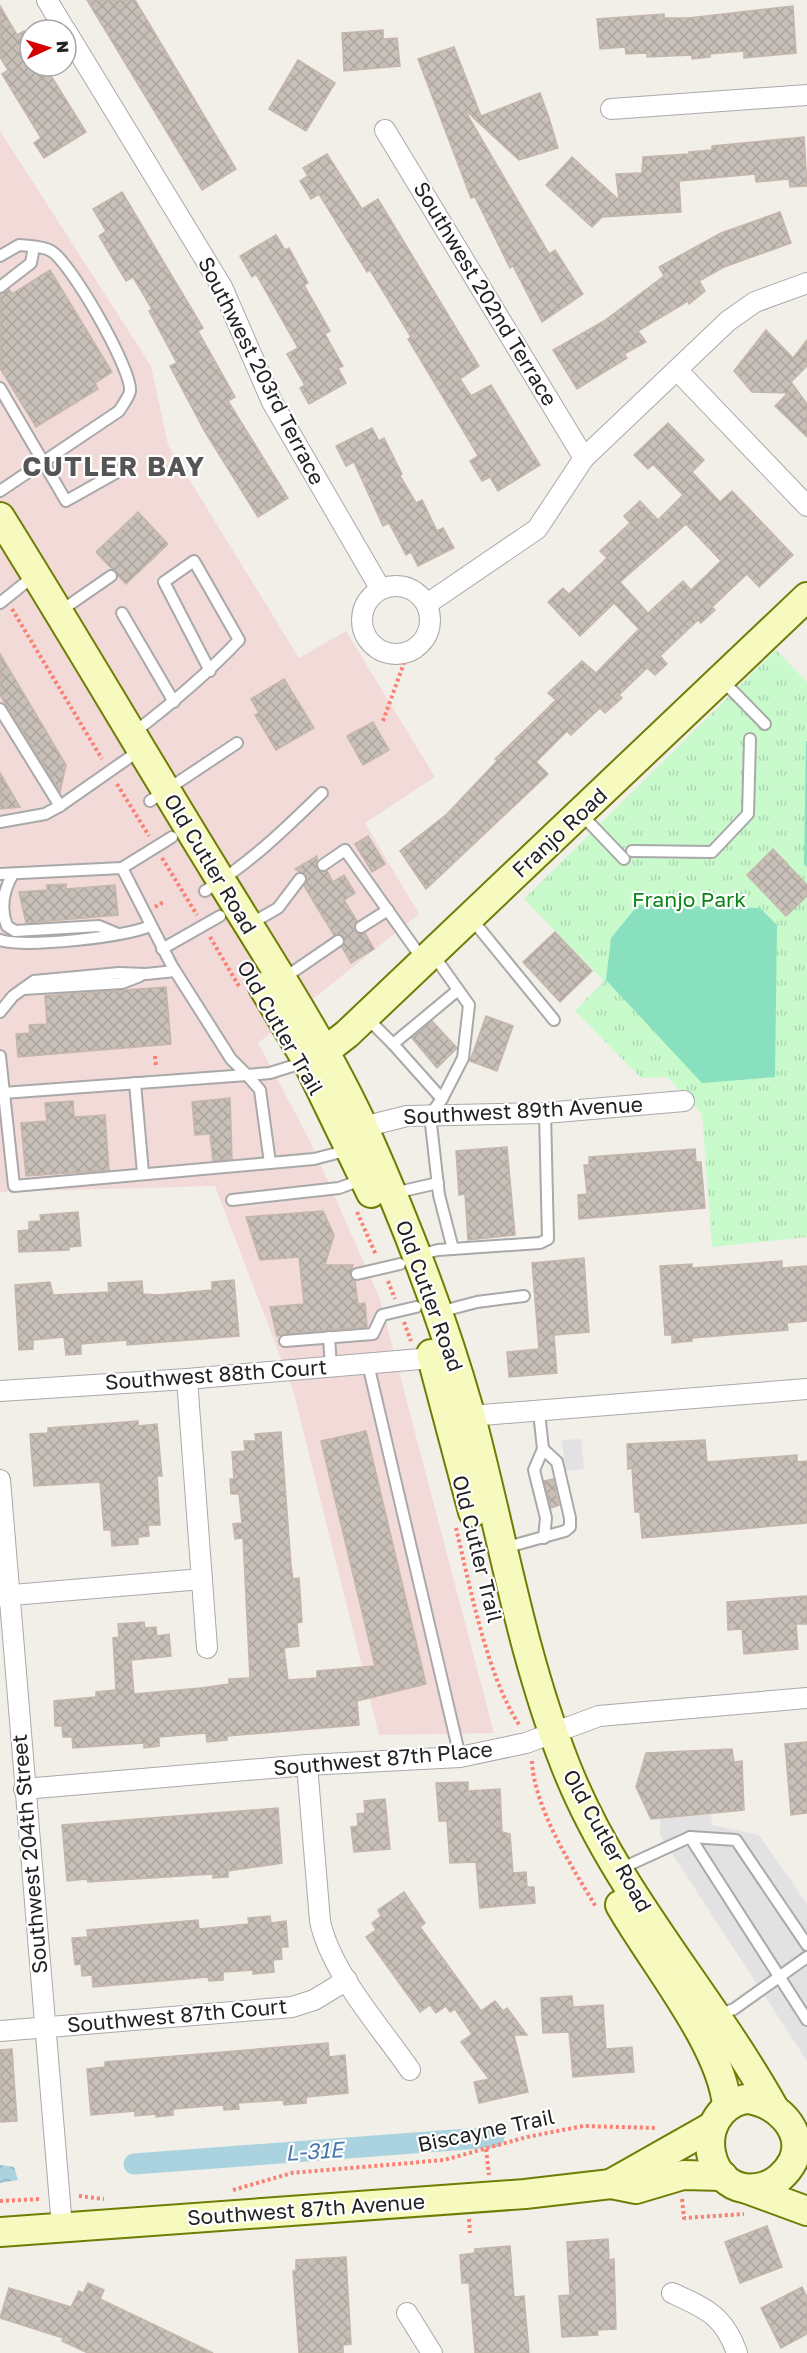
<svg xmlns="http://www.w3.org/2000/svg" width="807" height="2353" viewBox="0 0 807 2353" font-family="'Golos Text',sans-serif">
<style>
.commercial{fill:#f2dad9}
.park{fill:url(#park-tufts)}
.pitch{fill:#88e0be}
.parking{fill:#e2e2e2}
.water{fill:url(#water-waves)}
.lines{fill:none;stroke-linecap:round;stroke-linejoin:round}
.canal{stroke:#aad3df;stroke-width:21}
.building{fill:url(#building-cross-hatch);stroke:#c4b6ab;stroke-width:1.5;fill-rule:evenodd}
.lane-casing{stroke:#a9a9a9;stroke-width:14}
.street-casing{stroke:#a9a9a9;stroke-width:22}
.secondary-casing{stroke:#707d05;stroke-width:32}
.path{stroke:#fa8072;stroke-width:4;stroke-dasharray:3 3;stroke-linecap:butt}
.lane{stroke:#fff;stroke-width:10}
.street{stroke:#fff;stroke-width:20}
.secondary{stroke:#f7fabf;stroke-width:28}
.labels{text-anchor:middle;stroke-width:4.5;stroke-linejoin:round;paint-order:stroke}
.street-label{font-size:21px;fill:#222;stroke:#fff}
.park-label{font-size:21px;fill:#0c8416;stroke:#fff}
.water-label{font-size:22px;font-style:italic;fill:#4a7aab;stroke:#fff}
.district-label{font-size:27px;font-weight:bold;letter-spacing:1.5px;fill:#555;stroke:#fff}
</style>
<defs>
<pattern id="park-tufts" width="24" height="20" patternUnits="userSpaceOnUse" patternTransform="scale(1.5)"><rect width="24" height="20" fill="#c8facc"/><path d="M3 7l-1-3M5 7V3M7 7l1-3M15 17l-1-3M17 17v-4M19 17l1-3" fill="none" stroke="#acd6af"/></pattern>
<pattern id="water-waves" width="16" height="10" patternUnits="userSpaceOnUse" patternTransform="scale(1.5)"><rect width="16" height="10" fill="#aad3df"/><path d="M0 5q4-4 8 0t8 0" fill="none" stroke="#92b5bf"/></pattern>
<pattern id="building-cross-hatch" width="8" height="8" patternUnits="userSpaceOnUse" patternTransform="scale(1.5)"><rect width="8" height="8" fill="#c7bfb8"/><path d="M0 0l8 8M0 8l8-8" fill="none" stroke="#aba49e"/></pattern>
</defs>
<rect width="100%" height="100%" fill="#f2efe9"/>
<polygon class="commercial" points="0,131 151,366 168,445 299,658 346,631 435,777 365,823 419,914 258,1043 311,1143 380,1299 494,1733 379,1735 293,1390 215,1186 0,1192"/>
<polygon class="park" points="776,650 807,682 807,1237 712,1247 702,1114 667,1077 641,1078 575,1011 604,981 524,899"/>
<g class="pitch">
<polygon points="806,741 807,741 807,867 804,864"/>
<polygon points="638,905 760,908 777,925 775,1077 702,1083 606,980 611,938"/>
</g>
<g class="parking">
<polygon points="581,1439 584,1469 565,1471 562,1440"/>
<polygon points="711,1814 712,1825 759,1835 807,1904 807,2061 660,1835 660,1818"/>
</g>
<polygon class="water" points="0,2165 14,2167 18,2180 0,2183"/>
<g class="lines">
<polyline class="canal" points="134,2164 494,2137"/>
</g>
<g class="building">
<polygon points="87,0 135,0 236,169 202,190"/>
<polygon points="0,6 17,35 24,31 30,41 30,66 45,66 86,132 44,158 34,143 41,138 2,74 8,70 0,57"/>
<polygon points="793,6 796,53 744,58 744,51 710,54 710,57 692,59 692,55 647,57 647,53 626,54 625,47 600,49 597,19 664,14 664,18 689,18"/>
<polygon points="383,30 383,39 397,38 400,66 344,71 342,33"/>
<polygon points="454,47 481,116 540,93 549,118 558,148 519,160 464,109 549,254 555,250 583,294 542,322 513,266 510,268 475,197 471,198 418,59"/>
<polygon points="298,60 335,83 306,131 269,109"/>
<polygon points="804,137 807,186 790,187 789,179 756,182 755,174 679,181 681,212 602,217 592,227 546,185 572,157 619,200 616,174 642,173 643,157 689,154 689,152 712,150 712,146"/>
<polygon points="327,154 362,209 378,199 479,366 460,379 471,396 491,385 540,465 498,491 490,477 482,481 470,461 478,456 476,452 408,339 411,337 370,270 367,272 319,194 311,199 300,181 308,176 303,168"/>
<polygon points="122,192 203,328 198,331 235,397 228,401 288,498 258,517 205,432 170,366 177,363 149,311 152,309 133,277 126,281 99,236 106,231 93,209"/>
<polygon points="780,212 791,243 724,267 699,281 705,291 689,304 688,301 638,331 646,342 624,354 627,358 577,389 553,350 604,321 664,276 659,267 721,233"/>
<polygon points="276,235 285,250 289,248 308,283 304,285 330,331 325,334 343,366 338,368 346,383 309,404 300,388 305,385 287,354 298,348 256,274 252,277 240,256"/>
<polygon points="50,270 112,372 95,383 98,389 36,427 0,368 0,294 9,289 12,294"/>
<polygon points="766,330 793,358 807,340 807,366 791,382 807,404 807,437 775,406 788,393 752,392 734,371"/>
<path d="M668,423l36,37 -12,12 28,30 12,-11 61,64 -34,32 -12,-13 -35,33 3,3 -14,13 -3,-3 -38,36 7,8 -12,11 -8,-7 -28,27 3,3 -17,15 -5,-5 -29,27 -4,-4 -31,31 12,12 -122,115 -26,-38 47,-37 50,-53 -2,-2 61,-59 -8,-7 34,-32 14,12 43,-44 -25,-26 -34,33 -32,-34 15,-14 6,6 38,-36 -7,-7 30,-28 -6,-7 16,-15 18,19 25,-25 -30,-31 -5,5 -14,-14zM686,524l35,37 -30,29 -8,-9 -35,32 -28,-31z"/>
<polygon points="372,428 379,441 384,438 402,474 400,476 416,503 422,500 437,531 443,528 454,548 418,566 411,552 406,555 389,523 383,526 354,462 346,466 336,446"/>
<polygon points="138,512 168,544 126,584 96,552"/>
<polygon points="0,654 66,765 60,792 0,695"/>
<polygon points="284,679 314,728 276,750 255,715 259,713 251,699"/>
<polygon points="373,722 389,750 363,765 347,736"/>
<polygon points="0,773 20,807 0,809"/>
<polygon points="368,836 385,864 372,872 355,844"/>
<polygon points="773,849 807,885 807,896 786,916 747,875"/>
<polygon points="317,856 317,870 327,871 333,882 344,875 355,893 344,900 357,921 354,930 358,934 365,933 374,949 351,963 342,947 344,937 341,934 334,935 304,886 307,876 295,869"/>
<polygon points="66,884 66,889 115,885 118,915 26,923 19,892 47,890 47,885"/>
<polygon points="555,932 592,971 560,1002 523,962"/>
<polygon points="166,987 171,1044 18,1057 16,1034 30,1033 29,1025 47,1024 45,996"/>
<polygon points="486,1016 513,1026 497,1071 470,1061"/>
<polygon points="432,1021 457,1048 437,1068 412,1038"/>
<polygon points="230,1098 232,1159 213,1161 210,1134 195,1135 192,1102"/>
<polygon points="73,1101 74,1117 105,1115 109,1170 26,1176 21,1123 47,1121 45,1103"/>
<polygon points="507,1147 515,1235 468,1240 465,1194 459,1195 456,1151"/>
<polygon points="695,1149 696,1162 701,1162 705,1208 579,1219 578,1195 587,1194 584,1165 589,1165 589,1157"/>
<polygon points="323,1211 334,1235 325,1265 353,1265 350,1275 355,1281 358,1304 365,1303 367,1327 284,1334 277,1336 270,1307 304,1304 299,1257 260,1260 246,1217"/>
<polygon points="78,1212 81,1246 69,1247 69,1250 19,1252 18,1231 29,1230 29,1222 41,1221 40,1215"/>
<polygon points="584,1258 589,1332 554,1335 557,1373 509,1377 507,1352 539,1349 532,1263"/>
<polygon points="782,1261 782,1268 807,1266 807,1321 787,1323 788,1330 692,1338 692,1341 672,1343 672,1335 665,1335 660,1266 692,1264 692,1268"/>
<polygon points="234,1280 239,1336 127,1345 127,1340 81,1344 81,1354 66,1355 64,1337 33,1340 33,1349 19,1350 15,1285 50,1282 53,1295 109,1292 108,1283 142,1281 143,1294 158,1295 212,1290 212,1282"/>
<polygon points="138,1421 138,1426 157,1424 162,1476 157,1476 160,1525 148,1525 149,1536 138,1537 138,1544 112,1546 111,1530 104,1530 100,1482 34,1486 30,1434 48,1433 48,1428"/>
<polygon points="366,1431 426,1684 357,1701 359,1725 227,1736 227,1740 207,1742 206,1733 159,1737 159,1746 144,1748 144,1743 73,1748 72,1737 63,1737 62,1726 55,1726 54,1701 96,1697 96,1692 116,1690 113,1638 119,1637 118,1624 144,1622 145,1628 156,1627 157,1636 169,1634 171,1656 131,1660 134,1694 201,1688 229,1684 229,1679 250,1678 243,1538 235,1539 233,1524 242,1523 239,1494 231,1494 230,1479 234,1479 232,1452 245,1451 244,1441 256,1441 255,1434 281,1432 291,1565 293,1579 299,1578 302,1622 297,1623 299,1646 284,1648 288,1680 317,1678 317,1671 375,1666 321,1441"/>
<polygon points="705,1440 707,1462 797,1455 797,1462 807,1461 807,1523 642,1538 640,1512 635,1512 632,1468 628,1469 627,1444"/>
<polygon points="553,1479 559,1505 551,1508 544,1481"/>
<polygon points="807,1596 807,1624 796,1624 798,1649 744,1654 742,1629 728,1630 727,1602"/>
<polygon points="807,1742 807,1813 791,1815 785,1744"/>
<polygon points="732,1749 734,1762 742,1761 744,1810 651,1819 636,1787 646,1753"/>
<polygon points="468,1782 468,1791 500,1789 502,1832 510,1834 513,1873 526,1872 527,1887 534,1887 535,1903 480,1908 476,1862 450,1863 447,1821 439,1821 436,1783"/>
<polygon points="385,1799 390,1849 354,1852 351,1827 358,1826 357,1814 365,1813 364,1801"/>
<polygon points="278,1808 282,1863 228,1871 228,1877 213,1878 213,1874 88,1882 87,1879 67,1881 62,1825"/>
<polygon points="404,1892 425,1923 420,1927 481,2011 495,2001 503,2011 507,2008 527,2035 514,2035 528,2092 479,2103 474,2082 489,2079 461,2042 472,2034 455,2009 450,2012 446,2006 436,2013 430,2005 420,2012 366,1937 376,1930 372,1923 381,1916 378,1910"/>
<polygon points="270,1916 271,1923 286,1921 288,1947 281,1947 282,1959 273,1960 274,1972 253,1974 253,1970 223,1972 223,1980 209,1981 208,1977 93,1987 92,1975 82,1976 81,1964 75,1965 72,1938 88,1937 87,1930 198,1920 199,1929 249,1924 248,1918"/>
<polygon points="572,1996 573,2007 603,2005 606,2049 632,2047 634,2072 573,2077 569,2032 543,2033 541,1998"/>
<polygon points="328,2043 329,2057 345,2055 348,2093 306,2097 306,2103 284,2105 283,2100 238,2103 239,2109 224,2110 223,2105 173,2109 173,2115 156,2117 156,2114 135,2116 135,2111 91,2115 87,2069 105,2067 105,2062"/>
<polygon points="12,2049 17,2121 0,2122 0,2050"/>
<polygon points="767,2226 782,2267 740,2283 725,2242"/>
<polygon points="608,2239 609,2260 614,2259 616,2329 597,2330 598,2335 562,2337 559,2296 570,2295 567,2242"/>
<polygon points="510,2246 514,2297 524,2296 529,2353 475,2353 469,2283 462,2283 460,2255 475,2253 475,2249"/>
<polygon points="346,2257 351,2344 343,2345 343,2353 299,2353 293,2271 296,2271 296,2260"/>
<polygon points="88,2283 104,2290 100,2299 213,2353 88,2353 62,2341 63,2338 0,2318 9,2288 71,2307 79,2291 83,2293"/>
<polygon points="802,2287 807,2297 807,2334 781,2348 761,2308"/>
</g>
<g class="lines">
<g class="lane-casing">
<g id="lane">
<path d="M0,256l19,-11c9,1 24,1 32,6 19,10 81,118 79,140 -1,6 -8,15 -11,20l-119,80"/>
<polyline points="0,287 31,263 34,247"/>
<polyline points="0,388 66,501 130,465"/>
<polyline points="0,603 35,575"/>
<polyline points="59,612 111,576"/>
<polyline points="122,613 174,702"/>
<polyline points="721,679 765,724"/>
<polyline points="0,709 60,806 140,750"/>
<path d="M132,734c38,-29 74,-59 107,-94l-45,-79 -30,21 46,89"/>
<polyline points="150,801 237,743"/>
<polyline points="581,814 624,859"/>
<polyline points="0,822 45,814 60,806"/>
<polyline points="632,851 712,852 748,814 750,739"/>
<polyline points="323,865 345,850 423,960"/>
<polyline points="122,868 172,966 231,1059 247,1075 270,1073 305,1062"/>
<polyline points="0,874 122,868 172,837"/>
<path d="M13,874c-10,17 -13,34 -6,52l8,5 84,-5 19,8"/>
<path d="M205,891c46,-29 78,-60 117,-98"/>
<polyline points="470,917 554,1020"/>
<polyline points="250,924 278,908 300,879"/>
<polyline points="361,927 388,910"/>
<path d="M0,940c27,8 124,-3 150,-14"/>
<polyline points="162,949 220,916"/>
<polyline points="432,953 469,1005 463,1058 442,1099 430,1115 439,1195 453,1249"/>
<polyline points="284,978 338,941"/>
<polyline points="23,989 122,983 140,976"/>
<polyline points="0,1012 13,996 34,981 119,973 146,974 175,971"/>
<polyline points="366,1017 393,1044 458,990"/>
<polyline points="393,1044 442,1099"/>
<polyline points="0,1056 14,1186 314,1159 349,1150"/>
<polyline points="135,1083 143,1173"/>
<polyline points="3,1093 247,1075 260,1090 270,1163"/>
<polyline points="394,1193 438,1183"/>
<polyline points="232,1200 339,1188 364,1179"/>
<polyline points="418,1255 438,1250 540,1243 548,1239 545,1113"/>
<polyline points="357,1274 400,1264"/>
<polyline points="439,1312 477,1302 524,1296"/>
<polyline points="329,1337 331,1367"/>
<polyline points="285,1341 373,1334 382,1315 416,1307"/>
<polyline points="368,1364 460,1757"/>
<polyline points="539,1412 543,1449 534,1470 546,1518 544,1538"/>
<polyline points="504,1548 565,1531 570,1527 570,1518 557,1462 543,1449"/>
<polyline points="690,1837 807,2020"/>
<polyline points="620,1869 690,1837 736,1840 807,1945"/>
<polyline points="717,2015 734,2009 807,1957"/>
</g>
</g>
<g class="street-casing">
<g id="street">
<polyline points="47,0 65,30"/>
<polyline points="66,31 222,287 272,402 380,588"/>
<polyline points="611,109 807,95"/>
<polyline points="385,130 584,458"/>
<polyline points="677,370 807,506"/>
<circle cx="396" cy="620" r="34"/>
<polyline points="427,604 537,529 584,458 728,321 755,302 807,283"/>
<polyline points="363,1127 407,1116 545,1113 684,1101"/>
<polyline points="187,1379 207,1648"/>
<polyline points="0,1391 187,1379 432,1358"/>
<polyline points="470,1416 807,1389"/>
<polyline points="0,1480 62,2227"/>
<polyline points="0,1596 202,1579"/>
<path d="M307,1765l13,156c11,52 60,105 90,149"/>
<polyline points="24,1789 307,1765 460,1757 526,1743 599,1716 807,1698"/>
<polyline points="0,2031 292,2007 314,2000 347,1980"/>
<path d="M672,2293c33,15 52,22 65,60"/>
<polyline points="407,2313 432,2353"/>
</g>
</g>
<g class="secondary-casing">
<g id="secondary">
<path d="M0,517c73,117 142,235 214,352 53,87 110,172 152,264 40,90 76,182 103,277 32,118 51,240 96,354 49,126 144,228 209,344"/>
<polyline points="263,987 307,1061 371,1193"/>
<polyline points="309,1060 325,1051 347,1034 807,597"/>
<polyline points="431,1354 473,1512"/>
<path d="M620,1905c31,55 102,140 107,201"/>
<path d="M745,2099c29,1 62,31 48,62 -6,12 -18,23 -31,26 -56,14 -74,-74 -17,-88z"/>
<polyline points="614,2182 713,2126"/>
<polyline points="747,2189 807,2211"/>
<polyline points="0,2232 525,2194 611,2184 636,2189 683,2175 723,2176"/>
</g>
</g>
<g class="path">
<polyline points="12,609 102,759"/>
<polyline points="383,721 408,652"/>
<polyline points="117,784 149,836"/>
<polyline points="162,858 197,915"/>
<polyline points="155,907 165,901"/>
<polyline points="210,937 240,988"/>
<polyline points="155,1056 156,1067"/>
<polyline points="357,1212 376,1255"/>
<polyline points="388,1281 395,1299"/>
<polyline points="404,1322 411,1341"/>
<path d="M456,1528c14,58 31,149 64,198"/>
<path d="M532,1761c2,47 40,106 64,146"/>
<polyline points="486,2149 489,2175"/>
<polyline points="233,2190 292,2173 444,2160 527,2137 583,2126 657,2128"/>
<polyline points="79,2196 104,2199"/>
<polyline points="682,2199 684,2218 744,2214"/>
<polyline points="0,2201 41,2199"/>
<polyline points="469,2219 470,2233"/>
</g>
<use href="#lane" class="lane"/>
<use href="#street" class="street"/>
<use href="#secondary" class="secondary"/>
</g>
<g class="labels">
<g class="street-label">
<text transform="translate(485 294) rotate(59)" y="7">Southwest 202nd Terrace</text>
<text transform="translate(261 371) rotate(63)" y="7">Southwest 203rd Terrace</text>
<text transform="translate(560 833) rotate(-43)" y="7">Franjo Road</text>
<text transform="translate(210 864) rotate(59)" y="7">Old Cutler Road</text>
<text transform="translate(280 1028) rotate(60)" y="7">Old Cutler Trail</text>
<text transform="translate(523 1111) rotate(-3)" y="7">Southwest 89th Avenue</text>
<text transform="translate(429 1296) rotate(70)" y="7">Old Cutler Road</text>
<text transform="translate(216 1375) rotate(-4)" y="7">Southwest 88th Court</text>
<text transform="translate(477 1549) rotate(76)" y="7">Old Cutler Trail</text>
<text transform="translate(383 1759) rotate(-5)" y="7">Southwest 87th Place</text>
<text transform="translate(607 1841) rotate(61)" y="7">Old Cutler Road</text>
<text transform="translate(30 1854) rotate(-95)" y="7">Southwest 204th Street</text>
<text transform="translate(177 2016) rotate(-5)" y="7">Southwest 87th Court</text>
<text transform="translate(486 2131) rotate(-12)" y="7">Biscayne Trail</text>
<text transform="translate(306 2210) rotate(-4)" y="7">Southwest 87th Avenue</text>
</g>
<g class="park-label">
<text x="689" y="907">Franjo Park</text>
</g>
<g class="water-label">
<text transform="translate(314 2151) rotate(-4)" y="8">L-31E</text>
</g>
<g class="district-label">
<text x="114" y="476">CUTLER BAY</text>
</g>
</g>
<g transform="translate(48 48) rotate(86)"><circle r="28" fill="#ffffff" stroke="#a7a7a7" stroke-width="1.5"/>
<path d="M0-4.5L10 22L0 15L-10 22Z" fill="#d40000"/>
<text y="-9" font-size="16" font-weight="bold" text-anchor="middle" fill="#222222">N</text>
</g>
</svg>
